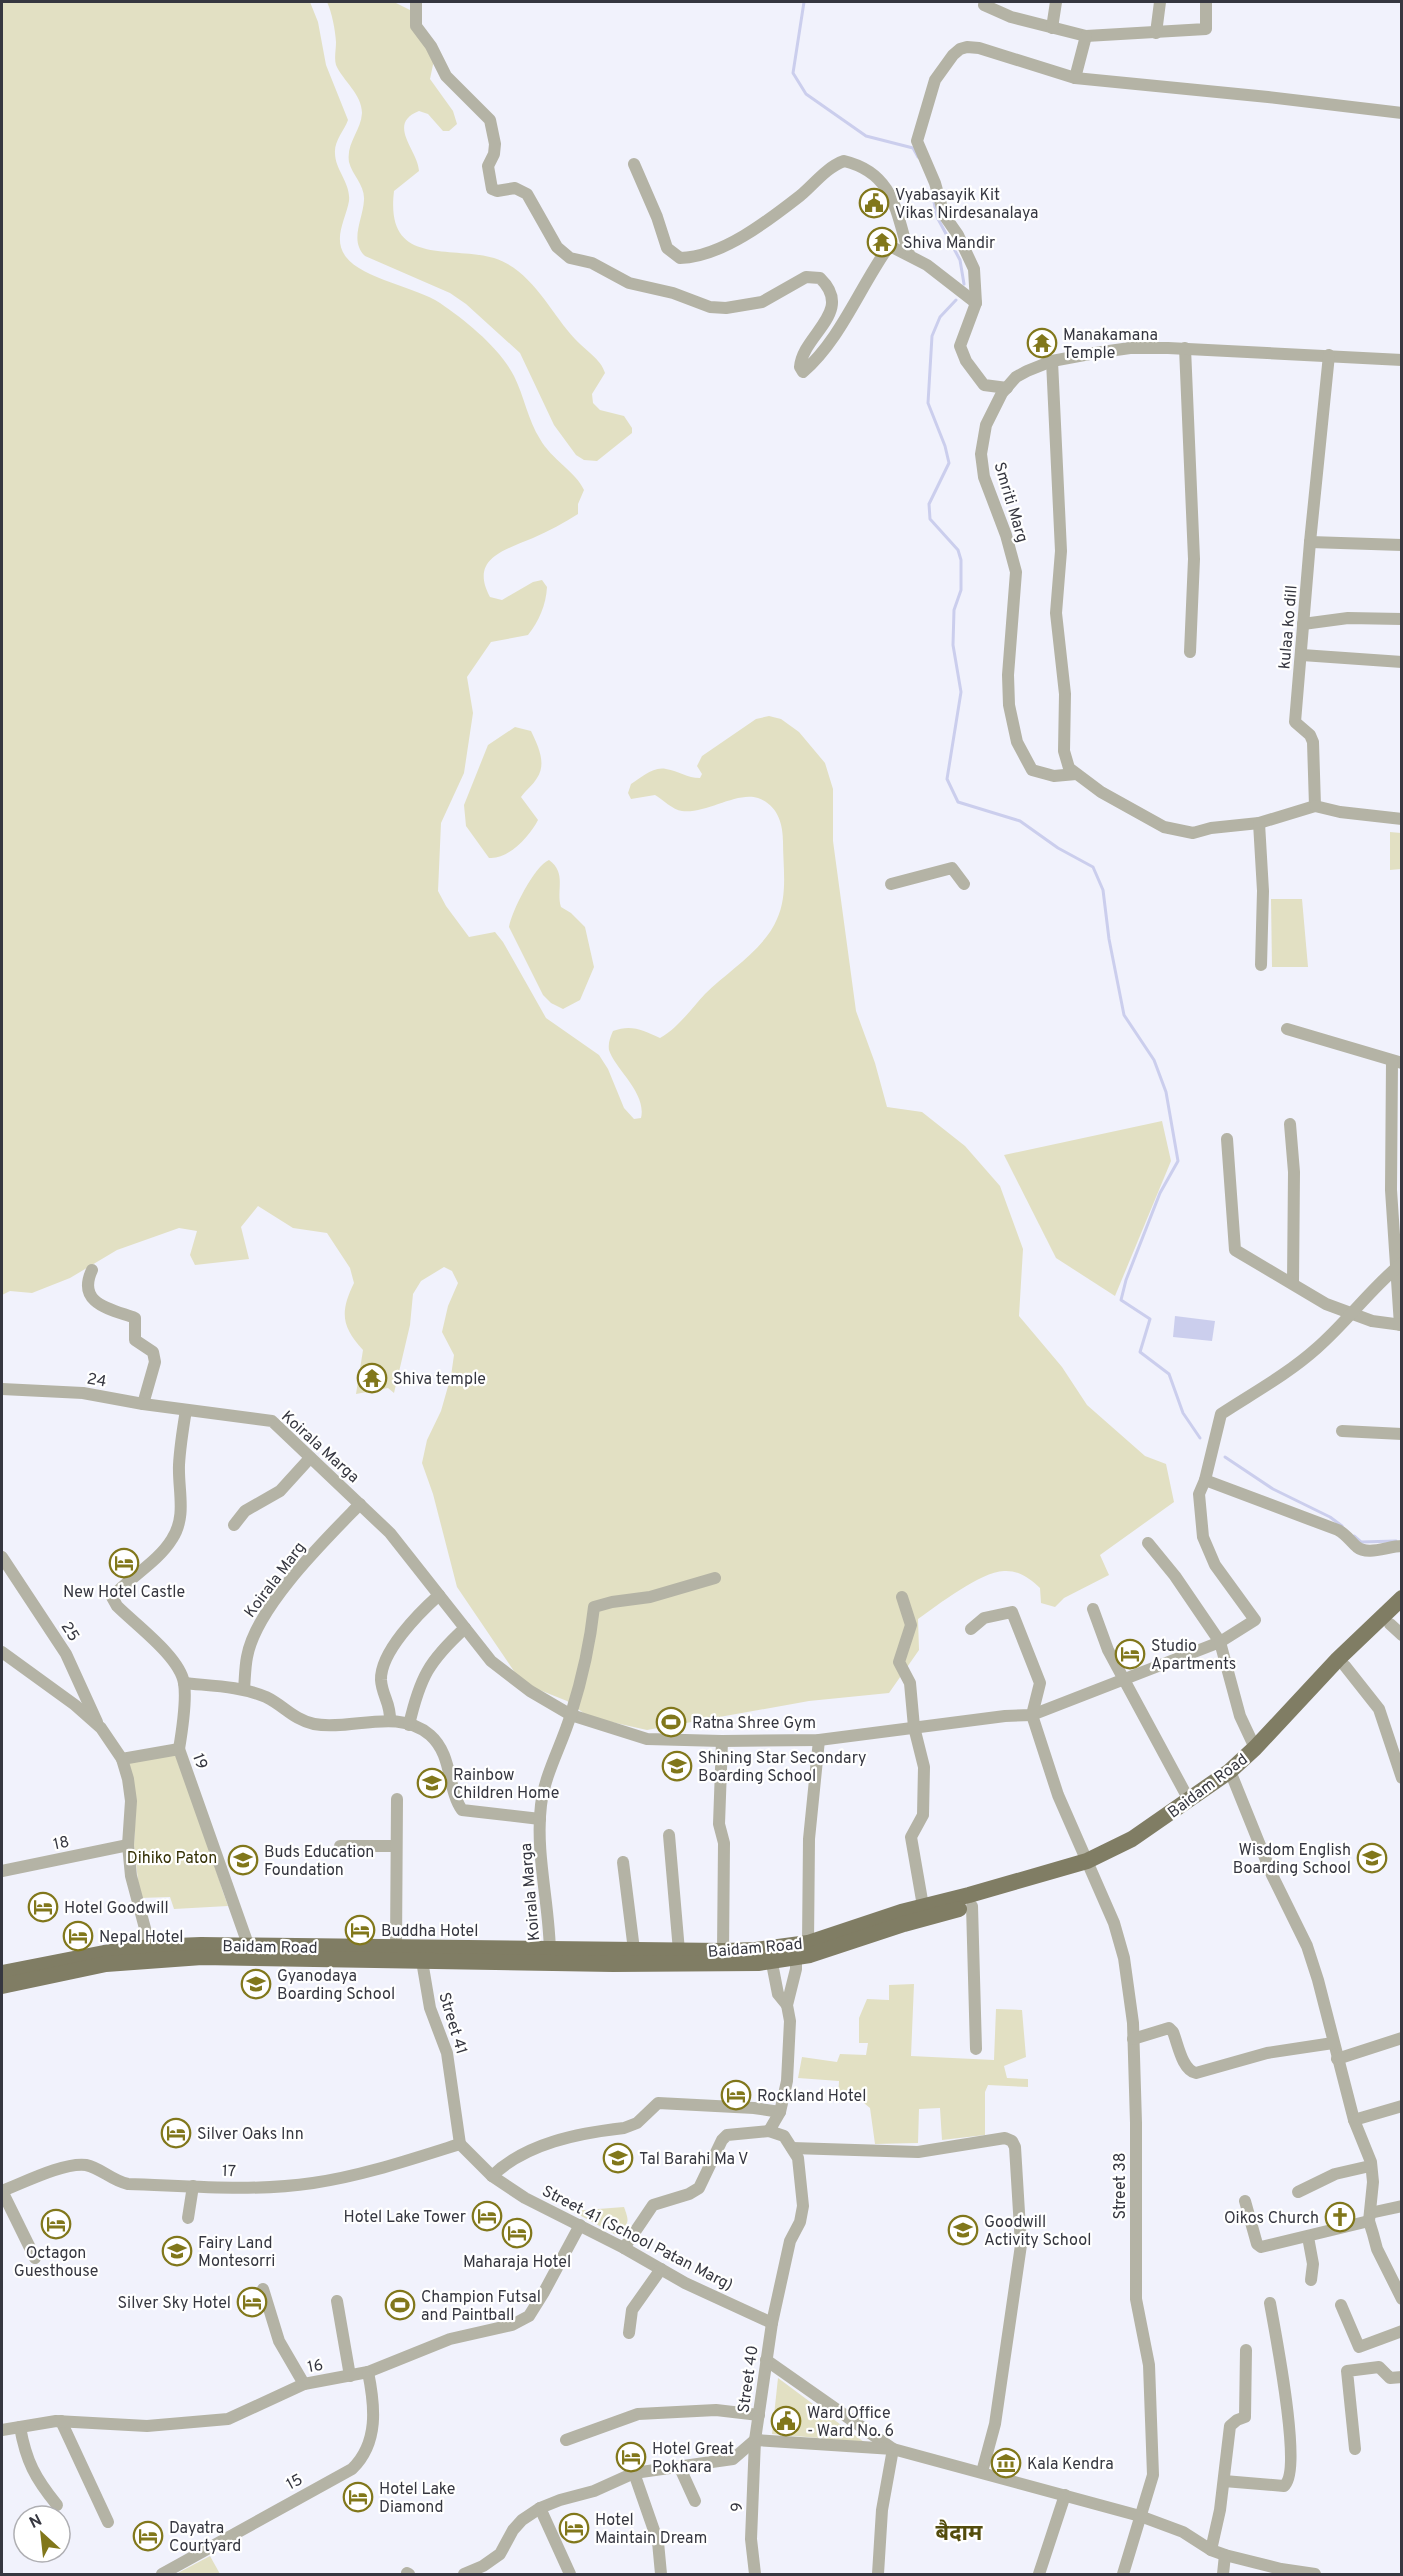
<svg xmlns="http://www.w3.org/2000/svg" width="1403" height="2576" viewBox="0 0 1403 2576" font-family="Overpass,'Noto Sans Devanagari',sans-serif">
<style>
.green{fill:#e2e0c3}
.water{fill:#cbceed}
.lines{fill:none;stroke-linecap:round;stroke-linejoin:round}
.stream{stroke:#cbceed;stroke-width:3}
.minor{stroke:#b4b3a5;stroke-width:12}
.primary{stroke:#807d64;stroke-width:16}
.labels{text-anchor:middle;stroke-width:4.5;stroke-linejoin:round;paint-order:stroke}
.poi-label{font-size:16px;fill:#363740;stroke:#fff;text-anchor:start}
.street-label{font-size:16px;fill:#363740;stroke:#fff}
.park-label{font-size:16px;fill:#343005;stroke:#fff}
.district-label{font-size:22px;font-weight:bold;fill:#534c0c;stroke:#fff}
</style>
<rect width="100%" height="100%" fill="#f1f2fc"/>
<g class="green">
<path d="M2,2h308l8,20 8,43 22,55c-4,11 -14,21 -13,33 0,17 16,30 14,48 -3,18 -17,38 -3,56 17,22 70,30 94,46 26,18 59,44 74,73 10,20 14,44 26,63 11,20 36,33 44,51l-6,14v10c-14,9 -29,17 -45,24 -28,12 -64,20 -43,59l12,3 31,-18 9,-2 5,7c-1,18 -8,34 -19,48l-37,7 -24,35 6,36 -9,60 -23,50 -3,68 8,15 23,31 26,-5 8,10 43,76 53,37 9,14 16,39 10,11 7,-1c6,-25 -26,-49 -32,-68 -1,-7 1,-12 4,-19 18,-7 30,-1 47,7 19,-11 30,-28 45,-44 23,-23 59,-44 72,-75 11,-24 6,-52 6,-77 0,-18 -5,-37 -25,-44 -21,-7 -52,16 -76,13 -9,-1 -20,-12 -27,-16l-24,4 -3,-6 3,-9c10,-6 22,-18 35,-15 13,2 21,9 34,9l2,-4 -5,-8 5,-10 54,-37 13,-3 12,3 18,13 26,31 8,26v52l23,170 19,52 12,44 35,5 43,34 35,40 23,63 -4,67 43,51 25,38 58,51 21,8 8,38 -74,53 9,20 -45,23 -9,9 -14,-4 -1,-15c-10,-9 -21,-18 -36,-17 -24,1 -66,34 -86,48l1,31 -30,43 -80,8 -162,29 -58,-13 -22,-16 -45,-18 -65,-96 -24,-93 -11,-31 5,-23 14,-29 10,-35 3,-21 -12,-23 6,-26 10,-23 -6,-12 -8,-4 -23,14 -8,13 -3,31 -16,68 -6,-5 -32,6 7,-44c-22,-24 -23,-38 -9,-67l-4,-15 -23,-35 -34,-5 -35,-22 -17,21 8,32 -54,6 -5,-10 7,-24 -18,-3 -62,22 -47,28 -38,15 -22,-2 -8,4z"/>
<path d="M327,2h67l16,8 24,50 -4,19 23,32 4,13 -8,7h-6l-15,-17 -9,-3c-33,13 -1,39 0,60l-25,20c-9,76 54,54 100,67 38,12 56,54 81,81 10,11 26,20 30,34l-13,21 1,9 7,7 24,6 8,12v5l-35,28 -13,-1 -8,-5 -22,-30 -34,-72 -54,-49 -16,-11 -85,-37c-16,-16 -2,-36 -1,-56 1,-15 -12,-25 -15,-38 -3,-19 12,-31 13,-49 0,-19 -19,-32 -26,-48 -2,-7 0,-15 0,-23 -1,-13 -4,-29 -9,-40z"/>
<path d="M515,727l16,4c7,15 16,32 6,47 -4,7 -11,12 -16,19l17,23c-8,16 -30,40 -49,38l-23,-32 -2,-21 24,-60z"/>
<polygon points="1390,832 1401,833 1401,869 1390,870"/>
<path d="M549,860c18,13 7,30 12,47l10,6 14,14 9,40 -14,33 -17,9 -12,-6 -8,-8 -34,-68c2,-15 26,-62 40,-67z"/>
<polygon points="1302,899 1308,967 1272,967 1271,899"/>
<polygon points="1162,1121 1171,1161 1115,1296 1056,1258 1004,1155"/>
<polygon points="179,1754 223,1892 228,1906 174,1909 170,1897 140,1898 134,1845 136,1804 129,1762"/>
<polygon points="914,1984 911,2056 994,2060 996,2009 1022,2010 1026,2057 1004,2066 1007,2078 1028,2079 1028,2087 988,2085 985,2092 985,2135 942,2140 940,2108 919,2109 918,2143 875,2144 870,2108 859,2099 838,2100 839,2081 798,2078 802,2057 837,2062 840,2054 866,2055 868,2043 859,2043 859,2018 867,1999 889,2000 889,1985"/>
<path d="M624,2207c7,19 2,12 -1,28h-7l-44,-24z"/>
<polygon points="778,2378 864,2442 772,2434"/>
<polygon points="210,2556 220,2574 176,2574"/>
</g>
<polygon class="water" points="1175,1316 1215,1321 1212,1341 1173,1337"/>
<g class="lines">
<g class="stream">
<polyline points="804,2 793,73 806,94 866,136 913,148 918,157"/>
<polyline points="934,202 937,217 960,260 964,284"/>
<polyline points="956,300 940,317 932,336 928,403 945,446 949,463 929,504 930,519 958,550 961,560 961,590 954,610 953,645 961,692 947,779 958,802 1020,821 1058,848 1093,867 1103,890 1109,939 1124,1015 1154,1060 1166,1092 1178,1161 1160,1193 1126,1280 1121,1300 1150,1319 1140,1352 1169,1374 1183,1413 1200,1438"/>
<polyline points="1225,1457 1273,1489 1330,1517 1342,1526"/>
<polyline points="1354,1536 1361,1542 1396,1541"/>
</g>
<g class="minor">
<path d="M416,2v24l15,20 15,30 44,44 5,24 -1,10 -6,12 4,23 5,2 18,-3 12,6 30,53 13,11 22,5 37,20 44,10 37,14 16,1 36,-6 44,-25 14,1c35,34 -17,56 -20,89l3,5c37,-32 56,-83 84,-123l5,-2 35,18 49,38"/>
<polyline points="986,2 984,5 1011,17 1086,36 1206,29 1206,2"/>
<polyline points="1052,28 1056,2"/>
<polyline points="1156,33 1160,2"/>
<polyline points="1075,78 1086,36"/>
<path d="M634,164l23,53 10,31 13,10c42,-1 89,-38 121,-63 13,-11 26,-28 43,-34 50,12 52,51 65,93"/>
<polyline points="1185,348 1194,559 1190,652"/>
<polyline points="1052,361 1061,551 1056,613 1065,694 1064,751 1069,768 1101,792 1164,827 1193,833 1211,828 1259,823 1315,806"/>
<polyline points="1007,388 984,385 966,361 960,346 976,303 974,269 958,235 944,215 935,183 917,141 935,80 953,55 960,49 967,47 979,48 1075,78 1268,97 1402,113"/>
<polyline points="1310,542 1402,545"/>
<polyline points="1303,624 1348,618 1402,619"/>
<polyline points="1302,655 1402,662"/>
<polyline points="1076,774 1054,776 1032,770 1017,742 1009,705 1008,675 1016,572 1006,535 984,477 981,454 986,425 1002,393 1016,377 1027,371 1052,361 1095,353 1130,348 1168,348 1402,360"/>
<polyline points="1315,806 1313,742 1310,735 1295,722 1310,542 1329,355"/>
<polyline points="1315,806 1340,812 1402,819"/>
<polyline points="1259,823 1263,891 1261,965"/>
<polyline points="891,884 952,868 964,884"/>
<polyline points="1287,1029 1402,1063"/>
<polyline points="1392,1061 1391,1190 1400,1325"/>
<polyline points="1290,1124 1294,1172 1293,1283"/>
<polyline points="1227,1139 1235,1250 1326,1304 1372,1321 1402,1325"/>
<path d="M92,1270c-16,34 19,39 43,48v22l18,12 2,10 -12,42"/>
<polyline points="2,1389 83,1393 143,1404 272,1421 390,1533 491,1661 530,1691 571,1715 647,1739 722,1741 819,1740 1005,1716 1032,1715 1220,1642 1175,1576 1148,1543"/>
<polyline points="1342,1431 1402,1434"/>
<path d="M1205,1480l133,50c9,5 12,11 19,17 11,9 31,-1 45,-1"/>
<polyline points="234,1525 245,1511 280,1491 310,1458"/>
<polyline points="2,1557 66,1654 97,1722"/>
<polyline points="902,1597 911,1625 899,1662 910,1683 914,1727 924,1767 923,1815 911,1837 923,1906"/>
<polyline points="1093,1609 1108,1650 1189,1800"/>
<polyline points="1390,1624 1402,1635"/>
<polyline points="971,1629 984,1618 1012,1612 1040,1683 1032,1715 1058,1795 1114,1923 1124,1958 1133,2023 1136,2123 1136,2299 1149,2365 1153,2475 1123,2574"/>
<polyline points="2,1652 75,1705 101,1728 122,1759 179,1749 250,1950"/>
<polyline points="1345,1666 1379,1709 1402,1778"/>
<path d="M184,1683c28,3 56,3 82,14 17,8 28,23 48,27 37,7 84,-17 116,11 23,20 17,54 32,75l78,9"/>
<path d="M244,1689c1,-11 1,-22 3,-32 9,-50 78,-117 113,-153"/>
<path d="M390,1721c1,-18 -8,-25 -9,-41 -1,-28 38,-67 58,-85"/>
<path d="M409,1725c11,-48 20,-64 56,-97"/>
<polyline points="722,1741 719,1824 724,1843 723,1951"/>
<path d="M1255,1748l-15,-32 -20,-74 35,-22 -40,-55 -12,-28 -4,-43 6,-14 16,-66c32,-21 67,-40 96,-66 30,-26 53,-59 85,-85"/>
<path d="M179,1749c3,-18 8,-48 5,-66 -4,-26 -48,-58 -67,-77l-5,-9c18,-20 46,-35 60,-58 15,-23 6,-48 7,-74 1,-19 4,-37 7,-55"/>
<polyline points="122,1759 128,1779 131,1801 128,1845 131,1876 150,1947"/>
<polyline points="1230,1771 1272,1875 1307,1946 1318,1980 1354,2120 1371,2162 1373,2182 1369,2221 1373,2234 1377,2249 1402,2299"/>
<polyline points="669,1835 679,1951"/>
<polyline points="340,1846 396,1846"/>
<polyline points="623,1862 634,1950"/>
<polyline points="2,1871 128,1845"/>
<polyline points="972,1906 976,2049"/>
<polyline points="808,1943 809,1839 819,1740"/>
<polyline points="396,1947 397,1799"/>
<polyline points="770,1953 778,1994 787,2005"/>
<polyline points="421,1955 430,2008 447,2053 460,2144"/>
<path d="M550,1955c0,-49 -15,-101 -9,-150 4,-32 21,-60 30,-91 11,-35 19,-70 23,-107l18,-5 38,-5 65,-19"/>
<path d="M1133,2039l36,-11 4,4c5,12 9,38 23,41l71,-20 66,-10"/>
<polyline points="1337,2059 1402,2038"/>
<polyline points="1354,2120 1402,2106"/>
<polyline points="460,2144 492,2176 525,2198 624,2248 685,2283 772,2323"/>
<polyline points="792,2148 918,2152 1005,2138 1012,2141 1015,2147 1021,2245 995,2424 982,2472"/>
<path d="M492,2176c34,-33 87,-43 132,-48l13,-5 21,-20 96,5 26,4"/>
<path d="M2,2191c21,-8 62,-29 84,-26 15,3 26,16 42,19 61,2 124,8 185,-1 49,-7 99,-24 147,-39"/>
<polyline points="2,2191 35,2258"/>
<polyline points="1298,2192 1335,2174 1370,2166"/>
<polyline points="1245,2201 1257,2244 1261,2247 1369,2221"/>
<polyline points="1370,2213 1402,2206"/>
<polyline points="188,2218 193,2186"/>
<polyline points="1308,2237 1313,2264 1311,2280"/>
<polyline points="624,2248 653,2205 689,2194 699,2188 722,2140 727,2135 769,2131"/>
<polyline points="263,2289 279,2341 304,2384"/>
<polyline points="337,2301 350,2376"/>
<polyline points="1341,2305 1359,2347 1402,2331"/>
<polyline points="629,2333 632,2310 661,2269"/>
<polyline points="766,2360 893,2449 882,2510 878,2574"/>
<polyline points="61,2421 108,2522"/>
<path d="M20,2427c6,34 15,51 37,78"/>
<polyline points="2,2430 56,2421 147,2426 228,2419 304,2384 368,2372 450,2339 512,2325 529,2316 544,2292 580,2225"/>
<polyline points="566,2440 638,2414 716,2410 759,2415"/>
<polyline points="1355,2449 1347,2371 1379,2367 1390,2378 1402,2377"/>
<polyline points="680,2468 695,2501"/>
<polyline points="634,2473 658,2542 661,2574"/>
<path d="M1224,2481l60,5c19,-15 -9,-154 -14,-183"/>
<polyline points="540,2508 570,2574"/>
<polyline points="1211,2550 1220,2510 1230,2426 1237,2420 1245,2417 1246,2350"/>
<polyline points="407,2573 409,2574"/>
<path d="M162,2574l190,-105c27,-26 23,-63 16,-97"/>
<polyline points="464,2574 483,2566 500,2554 513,2530 522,2520 540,2508 560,2500 594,2491 634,2473 733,2459 755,2440 893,2449 1140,2516 1183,2532 1211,2550 1225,2555 1281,2569 1315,2574"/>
<polyline points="755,2574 751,2539 755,2440 772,2323 790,2241 800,2222 803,2206 798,2158 784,2136 769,2131 780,2112 787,2081 790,2021 787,2005 796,1969 796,1951"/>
<polyline points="1039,2574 1065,2495"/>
<polyline points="1223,2574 1225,2555"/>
</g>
<g class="primary">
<polyline points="2,1973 104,1953 150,1947 201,1945 723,1951 756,1950 808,1943 901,1912 969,1895 1087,1861 1132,1839 1230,1771 1255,1748 1338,1659 1402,1598"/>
<polyline points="2,1986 106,1964 202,1957 613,1964 758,1963 810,1955 904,1924 959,1909"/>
</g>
</g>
<defs>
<g id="civic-ring" transform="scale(1.5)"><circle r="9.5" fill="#fff" stroke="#81771b" stroke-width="1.5"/><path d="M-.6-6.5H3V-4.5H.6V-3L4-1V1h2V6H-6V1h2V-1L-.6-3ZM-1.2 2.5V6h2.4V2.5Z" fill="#81771b"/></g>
<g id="temple-ring" transform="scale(1.5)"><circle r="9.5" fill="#fff" stroke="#81771b" stroke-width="1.5"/><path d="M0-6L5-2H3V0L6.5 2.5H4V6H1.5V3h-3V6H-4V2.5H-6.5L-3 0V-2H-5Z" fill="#81771b"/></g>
<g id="hotel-ring" transform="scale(1.5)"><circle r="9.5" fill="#fff" stroke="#81771b" stroke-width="1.5"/><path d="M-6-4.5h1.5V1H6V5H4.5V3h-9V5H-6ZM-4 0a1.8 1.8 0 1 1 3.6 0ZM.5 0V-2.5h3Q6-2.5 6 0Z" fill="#81771b"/></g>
<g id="stadium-ring" transform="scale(1.5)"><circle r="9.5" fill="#fff" stroke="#81771b" stroke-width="1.5"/><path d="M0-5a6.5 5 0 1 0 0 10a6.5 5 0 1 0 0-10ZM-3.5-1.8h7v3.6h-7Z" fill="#81771b"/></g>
<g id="school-ring" transform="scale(1.5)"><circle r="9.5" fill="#fff" stroke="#81771b" stroke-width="1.5"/><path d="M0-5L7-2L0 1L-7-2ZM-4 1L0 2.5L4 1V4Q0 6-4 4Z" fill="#81771b"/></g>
<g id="church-ring" transform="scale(1.5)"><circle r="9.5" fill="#fff" stroke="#81771b" stroke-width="1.5"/><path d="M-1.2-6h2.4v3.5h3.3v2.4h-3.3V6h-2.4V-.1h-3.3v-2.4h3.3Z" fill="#81771b"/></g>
<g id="museum-ring" transform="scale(1.5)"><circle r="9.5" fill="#fff" stroke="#81771b" stroke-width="1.5"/><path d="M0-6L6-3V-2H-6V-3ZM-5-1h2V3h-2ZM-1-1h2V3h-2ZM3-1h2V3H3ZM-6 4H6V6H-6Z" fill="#81771b"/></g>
</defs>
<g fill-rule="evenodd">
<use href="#civic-ring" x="874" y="203"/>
<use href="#temple-ring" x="882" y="242"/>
<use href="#temple-ring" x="1042" y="343"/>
<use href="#temple-ring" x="372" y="1378"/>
<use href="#hotel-ring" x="124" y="1563"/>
<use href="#hotel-ring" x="1130" y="1654"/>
<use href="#stadium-ring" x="671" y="1722"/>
<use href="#school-ring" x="677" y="1766"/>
<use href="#school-ring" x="432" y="1783"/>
<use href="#school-ring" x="1372" y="1858"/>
<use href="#school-ring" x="243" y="1860"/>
<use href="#hotel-ring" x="43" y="1907"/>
<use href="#hotel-ring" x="360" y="1930"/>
<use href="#hotel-ring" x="78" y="1936"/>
<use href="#school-ring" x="256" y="1984"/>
<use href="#hotel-ring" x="736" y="2095"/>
<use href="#hotel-ring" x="176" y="2133"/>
<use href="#school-ring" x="618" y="2158"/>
<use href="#hotel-ring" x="487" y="2216"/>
<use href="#church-ring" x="1340" y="2217"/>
<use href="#hotel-ring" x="56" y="2224"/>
<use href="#school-ring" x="963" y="2230"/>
<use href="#hotel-ring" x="517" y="2233"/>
<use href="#school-ring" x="177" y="2251"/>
<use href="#hotel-ring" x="252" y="2302"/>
<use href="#stadium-ring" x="400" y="2305"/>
<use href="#civic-ring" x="786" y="2421"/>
<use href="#hotel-ring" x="631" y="2457"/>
<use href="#museum-ring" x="1006" y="2463"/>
<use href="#hotel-ring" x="358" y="2497"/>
<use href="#hotel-ring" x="574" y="2528"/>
<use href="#hotel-ring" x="148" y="2536"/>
</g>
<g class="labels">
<g class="poi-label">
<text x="895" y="200">Vyabasayik Kit<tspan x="895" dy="18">Vikas Nirdesanalaya</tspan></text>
<text x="903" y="248">Shiva Mandir</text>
<text x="1063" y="340">Manakamana<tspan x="1063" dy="18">Temple</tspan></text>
<text x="393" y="1384">Shiva temple</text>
<text x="124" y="1597" text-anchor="middle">New Hotel Castle</text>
<text x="1151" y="1651">Studio<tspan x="1151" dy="18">Apartments</tspan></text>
<text x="692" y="1728">Ratna Shree Gym</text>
<text x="698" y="1763">Shining Star Secondary<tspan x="698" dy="18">Boarding School</tspan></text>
<text x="453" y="1780">Rainbow<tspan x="453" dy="18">Children Home</tspan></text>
<text x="1351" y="1855" text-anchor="end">Wisdom English<tspan x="1351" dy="18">Boarding School</tspan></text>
<text x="264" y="1857">Buds Education<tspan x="264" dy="18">Foundation</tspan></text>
<text x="64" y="1913">Hotel Goodwill</text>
<text x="381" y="1936">Buddha Hotel</text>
<text x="99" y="1942">Nepal Hotel</text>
<text x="277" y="1981">Gyanodaya<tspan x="277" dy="18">Boarding School</tspan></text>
<text x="757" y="2101">Rockland Hotel</text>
<text x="197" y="2139">Silver Oaks Inn</text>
<text x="639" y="2164">Tal Barahi Ma V</text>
<text x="466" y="2222" text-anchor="end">Hotel Lake Tower</text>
<text x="1319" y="2223" text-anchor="end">Oikos Church</text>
<text x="984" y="2227">Goodwill<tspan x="984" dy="18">Activity School</tspan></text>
<text x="198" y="2248">Fairy Land<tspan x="198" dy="18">Montesorri</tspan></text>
<text x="56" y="2258" text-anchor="middle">Octagon<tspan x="56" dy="18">Guesthouse</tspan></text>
<text x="517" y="2267" text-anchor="middle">Maharaja Hotel</text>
<text x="421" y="2302">Champion Futsal<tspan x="421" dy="18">and Paintball</tspan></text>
<text x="231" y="2308" text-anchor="end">Silver Sky Hotel</text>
<text x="807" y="2418">Ward Office<tspan x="807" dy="18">- Ward No. 6</tspan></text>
<text x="652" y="2454">Hotel Great<tspan x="652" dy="18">Pokhara</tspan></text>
<text x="1027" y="2469">Kala Kendra</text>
<text x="379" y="2494">Hotel Lake<tspan x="379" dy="18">Diamond</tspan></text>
<text x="595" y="2525">Hotel<tspan x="595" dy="18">Maintain Dream</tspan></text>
<text x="169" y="2533">Dayatra<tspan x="169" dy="18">Courtyard</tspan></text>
</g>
<g class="street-label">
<text transform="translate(1012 502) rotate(73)" y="6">Smriti Marg</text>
<text transform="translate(1287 627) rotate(-85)" y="6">kulaa ko dill</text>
<text transform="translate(97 1379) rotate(10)" y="6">24</text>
<text transform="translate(321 1446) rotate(42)" y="6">Koirala Marga</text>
<text transform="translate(274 1579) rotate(-53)" y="6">Koirala Marg</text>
<text transform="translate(71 1631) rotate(58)" y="6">25</text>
<text transform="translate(201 1761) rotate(70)" y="6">19</text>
<text transform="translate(1207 1785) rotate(-37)" y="6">Baidam Road</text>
<text transform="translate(61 1842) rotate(-12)" y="6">18</text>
<text transform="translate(529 1892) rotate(-95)" y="6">Koirala Marga</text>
<text transform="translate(270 1946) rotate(1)" y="6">Baidam Road</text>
<text transform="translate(755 1947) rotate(-5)" y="6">Baidam Road</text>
<text transform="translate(454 2023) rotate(73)" y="6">Street 41</text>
<text transform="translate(229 2170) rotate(2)" y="6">17</text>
<text transform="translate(1119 2186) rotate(-90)" y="6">Street 38</text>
<text transform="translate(638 2237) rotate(27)" y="6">Street 41 (School Patan Marg)</text>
<text transform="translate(315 2365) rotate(-11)" y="6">16</text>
<text transform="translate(747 2379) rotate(-82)" y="6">Street 40</text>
<text transform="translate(294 2481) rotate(-28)" y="6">15</text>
<text transform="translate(736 2507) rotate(-88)" y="6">9</text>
</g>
<g class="park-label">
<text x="172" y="1863">Dihiko Paton</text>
</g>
<g class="district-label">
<text x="959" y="2540">बैदाम</text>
</g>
</g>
<rect width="1403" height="2576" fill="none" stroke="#363740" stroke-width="6"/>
<g transform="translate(42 2534) rotate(333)"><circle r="28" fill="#ffffff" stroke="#afafb3" stroke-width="1.5"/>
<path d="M0-4.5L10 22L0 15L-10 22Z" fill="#81771b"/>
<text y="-9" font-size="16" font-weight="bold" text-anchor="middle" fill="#363740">N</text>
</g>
</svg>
